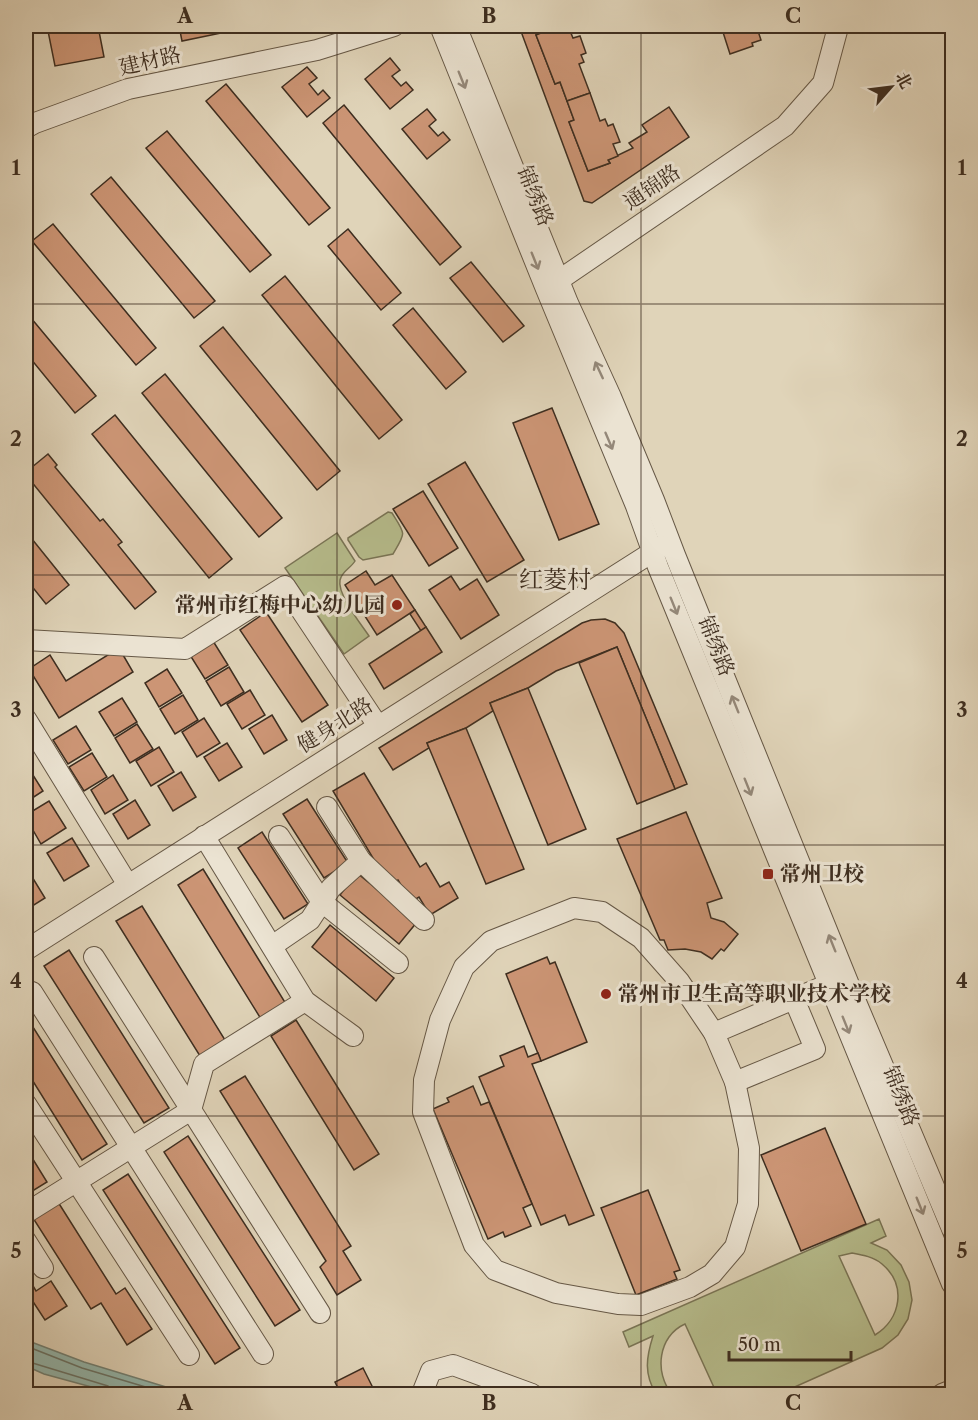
<svg xmlns="http://www.w3.org/2000/svg" width="978" height="1420" viewBox="0 0 978 1420" font-family="'Libre Caslon Text','Noto Serif SC',serif">
<style>
.green{fill:#b6bc8c;stroke:#7a7556;stroke-width:1.5;fill-rule:evenodd}
.water{fill:#94b8ae;stroke:#728175;stroke-width:1.5}
.lines{fill:none;stroke-linecap:round;stroke-linejoin:round}
.shore{stroke:#697367;stroke-width:1.5}
.building{fill:#cc9575;stroke:#3e2e20;stroke-width:1.5}
.minor-casing{stroke:#665846;stroke-width:22}
.minor{stroke:#ebe3d2;stroke-width:20}
.oneway{stroke:#948879}
.grid{fill:none;stroke:#3e2e20;stroke-width:1.5;stroke-opacity:0.55}
.poi-dot{fill:#8f2418;stroke:#ebe3d2;stroke-width:2}
.labels{text-anchor:middle;stroke-width:6;stroke-linejoin:round;paint-order:stroke}
.street-label{font-size:21px;fill:#3e2e20;stroke:#ebe3d2}
.poi-label{font-size:21px;font-weight:bold;fill:#3e2e20;stroke:#ebe3d2;text-anchor:start}
.quarter-label{font-size:24px;fill:#3e2e20;stroke:#ebe3d2}
.neatline{fill:none;stroke:#3e2e20;stroke-width:2}
.grid-label{font-size:20px;text-anchor:middle;font-weight:bold;fill:#3e2e20}
</style>
<rect width="100%" height="100%" fill="#e0d4b9"/>
<filter id="stains"><feTurbulence type="fractalNoise" baseFrequency=".00333" numOctaves="4"/><feColorMatrix values="0 0 0 0 .2 0 0 0 0 .09 0 0 0 0 .02 0 0 0 .5 -.17"/></filter>
<radialGradient id="worn" r=".72"><stop offset=".6" stop-color="#630" stop-opacity="0"/><stop offset="1" stop-color="#630" stop-opacity=".3"/></radialGradient>
<g class="green">
<path d="M388,512l4,1c14,22 14,19 1,41l-30,6 -4,-3 -11,-17v-2z"/>
<path d="M337,533l18,28c-4,7 -13,10 -15,19 -3,14 21,44 29,56l-25,18 -59,-86z"/>
<path d="M879,1219l7,17 -15,7 16,7 14,15 8,17 3,18 -4,19 -10,16 -16,13 -103,46h-62l-32,-70c-27,12 -31,49 -13,70h-16c-12,-20 -10,-36 -3,-58l-24,11 -6,-15zM852,1253c11,2 22,4 30,11 25,21 19,55 -7,71l-36,-79z"/>
</g>
<polygon class="water" points="26,1340 84,1362 189,1394 117,1394 44,1374 26,1366"/>
<g class="lines">
<g class="shore">
<polyline points="26,1346 82,1368 169,1394"/>
<polyline points="26,1361 108,1386 112,1389 113,1394"/>
</g>
</g>
<g class="building">
<polygon points="47,26 98,26 104,57 55,66"/>
<polygon points="179,26 230,26 231,31 182,41"/>
<polygon points="519,26 553,26 554,28 536,35 555,84 560,82 574,120 569,122 588,171 610,163 608,160 633,148 629,143 647,132 642,125 669,107 689,137 592,203 584,201"/>
<polygon points="558,26 560,29 568,26 573,38 580,36 586,53 581,55 584,62 579,64 590,93 567,101 560,82 555,84 536,35"/>
<polygon points="721,26 764,26 757,28 761,40 752,43 753,46 730,54"/>
<polygon points="26,29 33,70 26,72"/>
<polygon points="390,58 400,70 392,76 401,86 406,82 413,90 390,109 365,79"/>
<polygon points="307,67 317,78 309,84 318,95 323,90 330,98 307,117 282,87"/>
<polygon points="226,84 330,208 309,225 206,101"/>
<polygon points="590,93 600,121 605,119 608,126 613,124 620,142 613,144 618,156 608,160 610,163 588,171 569,122 574,120 567,101"/>
<polygon points="344,105 461,247 440,265 323,123"/>
<polygon points="427,109 436,120 429,126 438,136 443,132 450,140 427,159 402,129"/>
<polygon points="167,131 271,255 250,272 146,148"/>
<polygon points="111,177 215,301 194,318 91,194"/>
<polygon points="53,224 156,348 136,365 32,241"/>
<polygon points="348,229 401,293 381,310 328,246"/>
<polygon points="471,262 524,326 503,342 450,278"/>
<polygon points="285,276 402,420 379,439 262,295"/>
<polygon points="413,308 466,372 446,389 393,325"/>
<polygon points="26,312 96,396 75,413 26,353"/>
<polygon points="223,327 340,471 317,490 200,346"/>
<polygon points="165,374 282,518 259,537 142,393"/>
<polygon points="552,408 599,524 559,540 513,423"/>
<polygon points="115,415 232,559 209,578 92,434"/>
<polygon points="48,454 57,465 55,467 100,521 103,519 122,542 118,545 156,592 135,609 26,475 26,472"/>
<polygon points="465,462 524,560 487,582 428,484"/>
<polygon points="423,491 458,548 429,566 393,509"/>
<polygon points="32,539 69,585 46,604 26,579 26,544"/>
<polygon points="366,571 375,585 392,575 415,610 377,635 345,585"/>
<polygon points="451,576 460,590 477,579 499,615 461,639 429,590"/>
<polygon points="415,610 426,627 421,631 410,614"/>
<polygon points="266,612 328,705 302,722 240,630"/>
<polygon points="605,619 615,623 624,633 687,784 675,789 617,647 556,671 528,688 490,703 493,711 466,728 427,743 429,748 393,770 379,748 582,623 591,620"/>
<polygon points="426,627 442,652 384,689 369,664"/>
<polygon points="213,641 228,665 205,679 190,655"/>
<polygon points="617,647 675,789 637,804 579,663"/>
<polygon points="119,648 133,672 59,718 29,669 50,655 66,681"/>
<polygon points="229,667 244,692 221,706 206,681"/>
<polygon points="167,669 182,693 159,707 145,683"/>
<polygon points="528,688 586,829 548,845 490,703"/>
<polygon points="250,690 265,715 242,729 227,704"/>
<polygon points="183,695 198,720 175,734 160,709"/>
<polygon points="122,698 137,722 114,736 99,712"/>
<polygon points="272,715 287,740 264,754 249,729"/>
<polygon points="204,718 220,743 197,757 182,732"/>
<polygon points="137,724 153,749 130,763 115,738"/>
<polygon points="76,726 91,750 68,764 53,740"/>
<polygon points="466,728 524,869 486,884 427,743"/>
<polygon points="227,743 242,767 219,781 204,757"/>
<polygon points="159,747 174,772 151,786 136,761"/>
<polygon points="92,753 107,777 84,791 69,767"/>
<polygon points="26,764 43,791 26,802"/>
<polygon points="181,772 196,797 173,811 158,786"/>
<polygon points="364,773 420,867 426,863 440,887 449,882 458,898 430,915 419,897 411,902 398,880 389,885 333,791"/>
<polygon points="113,775 128,800 105,814 91,790"/>
<polygon points="307,799 348,863 324,878 283,814"/>
<polygon points="135,800 150,825 128,839 113,814"/>
<polygon points="49,801 66,828 41,844 26,818 26,815"/>
<polygon points="686,812 722,898 707,903 711,918 724,922 738,934 724,951 721,949 712,959 701,952 685,949 668,950 664,940 660,940 617,839"/>
<polygon points="262,832 308,904 284,919 238,848"/>
<polygon points="72,838 89,866 64,881 47,853"/>
<polygon points="26,867 45,898 26,910"/>
<polygon points="203,869 286,1004 261,1019 178,885"/>
<polygon points="357,873 417,922 399,944 340,895"/>
<polygon points="142,906 225,1040 200,1056 116,921"/>
<polygon points="330,925 394,978 376,1001 312,947"/>
<polygon points="69,950 169,1108 144,1123 44,966"/>
<polygon points="547,957 550,964 555,962 587,1042 541,1061 506,974"/>
<polygon points="26,1016 107,1144 82,1160 26,1070"/>
<polygon points="296,1020 379,1154 354,1170 271,1036"/>
<polygon points="524,1046 528,1057 538,1053 541,1061 532,1064 594,1215 569,1225 565,1215 541,1225 479,1077 504,1066 500,1056"/>
<polygon points="245,1076 351,1246 343,1251 361,1280 337,1295 320,1267 326,1261 220,1091"/>
<polygon points="473,1086 481,1105 489,1102 532,1204 523,1208 531,1226 505,1237 503,1232 488,1239 433,1109 449,1102 447,1098"/>
<polygon points="825,1128 866,1224 801,1251 761,1155"/>
<polygon points="188,1136 300,1310 275,1326 164,1152"/>
<polygon points="26,1148 47,1182 26,1195"/>
<polygon points="128,1174 240,1348 215,1364 103,1190"/>
<polygon points="648,1190 680,1270 674,1272 677,1279 636,1295 601,1208"/>
<polygon points="58,1202 116,1294 125,1288 152,1329 127,1345 101,1303 91,1309 33,1218"/>
<polygon points="26,1274 36,1291 51,1281 67,1306 45,1320 30,1297 26,1299"/>
<polygon points="363,1368 376,1394 341,1394 335,1382"/>
</g>
<g class="lines">
<g class="minor-casing">
<g id="minor">
<polyline points="440,26 546,289 636,506 658,567 952,1284"/>
<polyline points="456,26 568,303 611,397 654,500 675,555 856,1002 952,1229"/>
<polyline points="26,128 35,123 128,89 317,50 394,26"/>
<polyline points="549,287 785,126 823,83 837,31 836,26"/>
<polyline points="26,640 185,649 285,586 378,726"/>
<polyline points="26,719 128,885"/>
<polyline points="327,807 361,861 424,920"/>
<polyline points="204,836 305,1001 353,1036"/>
<polyline points="279,836 322,902 398,963"/>
<polyline points="272,946 310,920 331,888 361,861"/>
<polyline points="26,950 662,546"/>
<polyline points="94,957 320,1313"/>
<polyline points="32,992 263,1354"/>
<polyline points="794,999 815,1049 735,1082 714,1033 829,984"/>
<polyline points="714,1033 679,981 641,938 602,912 574,908 491,941 464,967 440,1020 424,1080 423,1112 474,1245 495,1270 556,1293 618,1304 641,1305 690,1287 712,1274 735,1247 748,1204 749,1148 735,1082"/>
<polyline points="26,1104 189,1355"/>
<polyline points="26,1213 191,1110 204,1064 305,1001"/>
<polyline points="26,1241 43,1268"/>
<polyline points="424,1394 423,1391 431,1371 453,1365 532,1394"/>
<polyline points="942,1394 952,1390"/>
</g>
</g>
<use href="#minor" class="minor"/>
</g>
<defs><path id="oneway-shaft" d="M-6 0H5M1.5-3L5.5 0L1.5 3" fill="none" stroke-width="1.6" stroke-linecap="round" stroke-linejoin="round" transform="scale(1.5)"/></defs>
<g class="oneway">
<use href="#oneway-shaft" transform="translate(462 80) rotate(68)"/>
<use href="#oneway-shaft" transform="translate(535 261) rotate(68)"/>
<use href="#oneway-shaft" transform="translate(599 370) rotate(-115)"/>
<use href="#oneway-shaft" transform="translate(609 441) rotate(67)"/>
<use href="#oneway-shaft" transform="translate(674 606) rotate(68)"/>
<use href="#oneway-shaft" transform="translate(735 704) rotate(-112)"/>
<use href="#oneway-shaft" transform="translate(748 787) rotate(68)"/>
<use href="#oneway-shaft" transform="translate(832 943) rotate(-112)"/>
<use href="#oneway-shaft" transform="translate(846 1025) rotate(68)"/>
<use href="#oneway-shaft" transform="translate(920 1206) rotate(68)"/>
</g>
<path class="grid" d="M337,26v1368M641,26v1368M26,304h926M26,575h926M26,845h926M26,1116h926"/>
<g class="poi-dot">
<circle cx="397" cy="605" r="6"/>
<rect x="762" y="868" width="12" height="12" rx="3"/>
<circle cx="606" cy="994" r="6"/>
</g>
<g class="labels">
<g class="street-label">
<text transform="translate(150 61) rotate(-13)" y="7">建材路</text>
<text transform="translate(652 187) rotate(-34)" y="7">通锦路</text>
<text transform="translate(535 196) rotate(68)" y="7">锦绣路</text>
<text transform="translate(716 646) rotate(68)" y="7">锦绣路</text>
<text transform="translate(335 725) rotate(-32)" y="7">健身北路</text>
<text transform="translate(901 1096) rotate(68)" y="7">锦绣路</text>
</g>
<g class="poi-label">
<text x="385" y="612" text-anchor="end">常州市红梅中心幼儿园</text>
<text x="780" y="881">常州卫校</text>
<text x="618" y="1001">常州市卫生高等职业技术学校</text>
</g>
<g class="quarter-label">
<text x="555" y="588">红菱村</text>
</g>
</g>
<rect width="978" height="1420" fill="none" stroke="#e0d4b9" stroke-width="66"/>
<g transform="translate(891 87) rotate(62)" stroke="#ebe3d2" stroke-width="4.5" paint-order="stroke">
<path d="M0-4.5L10 22L0 15L-10 22Z" fill="#3e2e20"/>
<text y="-9" font-size="16" font-weight="bold" text-anchor="middle" fill="#3e2e20">北</text>
</g>
<path d="M729 1351v9h122v-9" fill="none" stroke="#3e2e20" stroke-width="3"/>
<text x="738" y="1351" font-size="18" fill="#3e2e20" stroke="#ebe3d2" stroke-width="4.5" paint-order="stroke">50 m</text>
<rect x="33" y="33" width="912" height="1354" class="neatline"/>
<g class="grid-label">
<text x="185" y="23">A</text>
<text x="489" y="23">B</text>
<text x="793" y="23">C</text>
<text x="16" y="175">1</text>
<text x="962" y="175">1</text>
<text x="16" y="446">2</text>
<text x="962" y="446">2</text>
<text x="16" y="717">3</text>
<text x="962" y="717">3</text>
<text x="16" y="988">4</text>
<text x="962" y="988">4</text>
<text x="16" y="1258">5</text>
<text x="962" y="1258">5</text>
<text x="185" y="1410">A</text>
<text x="489" y="1410">B</text>
<text x="793" y="1410">C</text>
</g>
<rect width="100%" height="100%" filter="url(#stains)"/>
<rect width="100%" height="100%" fill="url(#worn)"/>
</svg>
